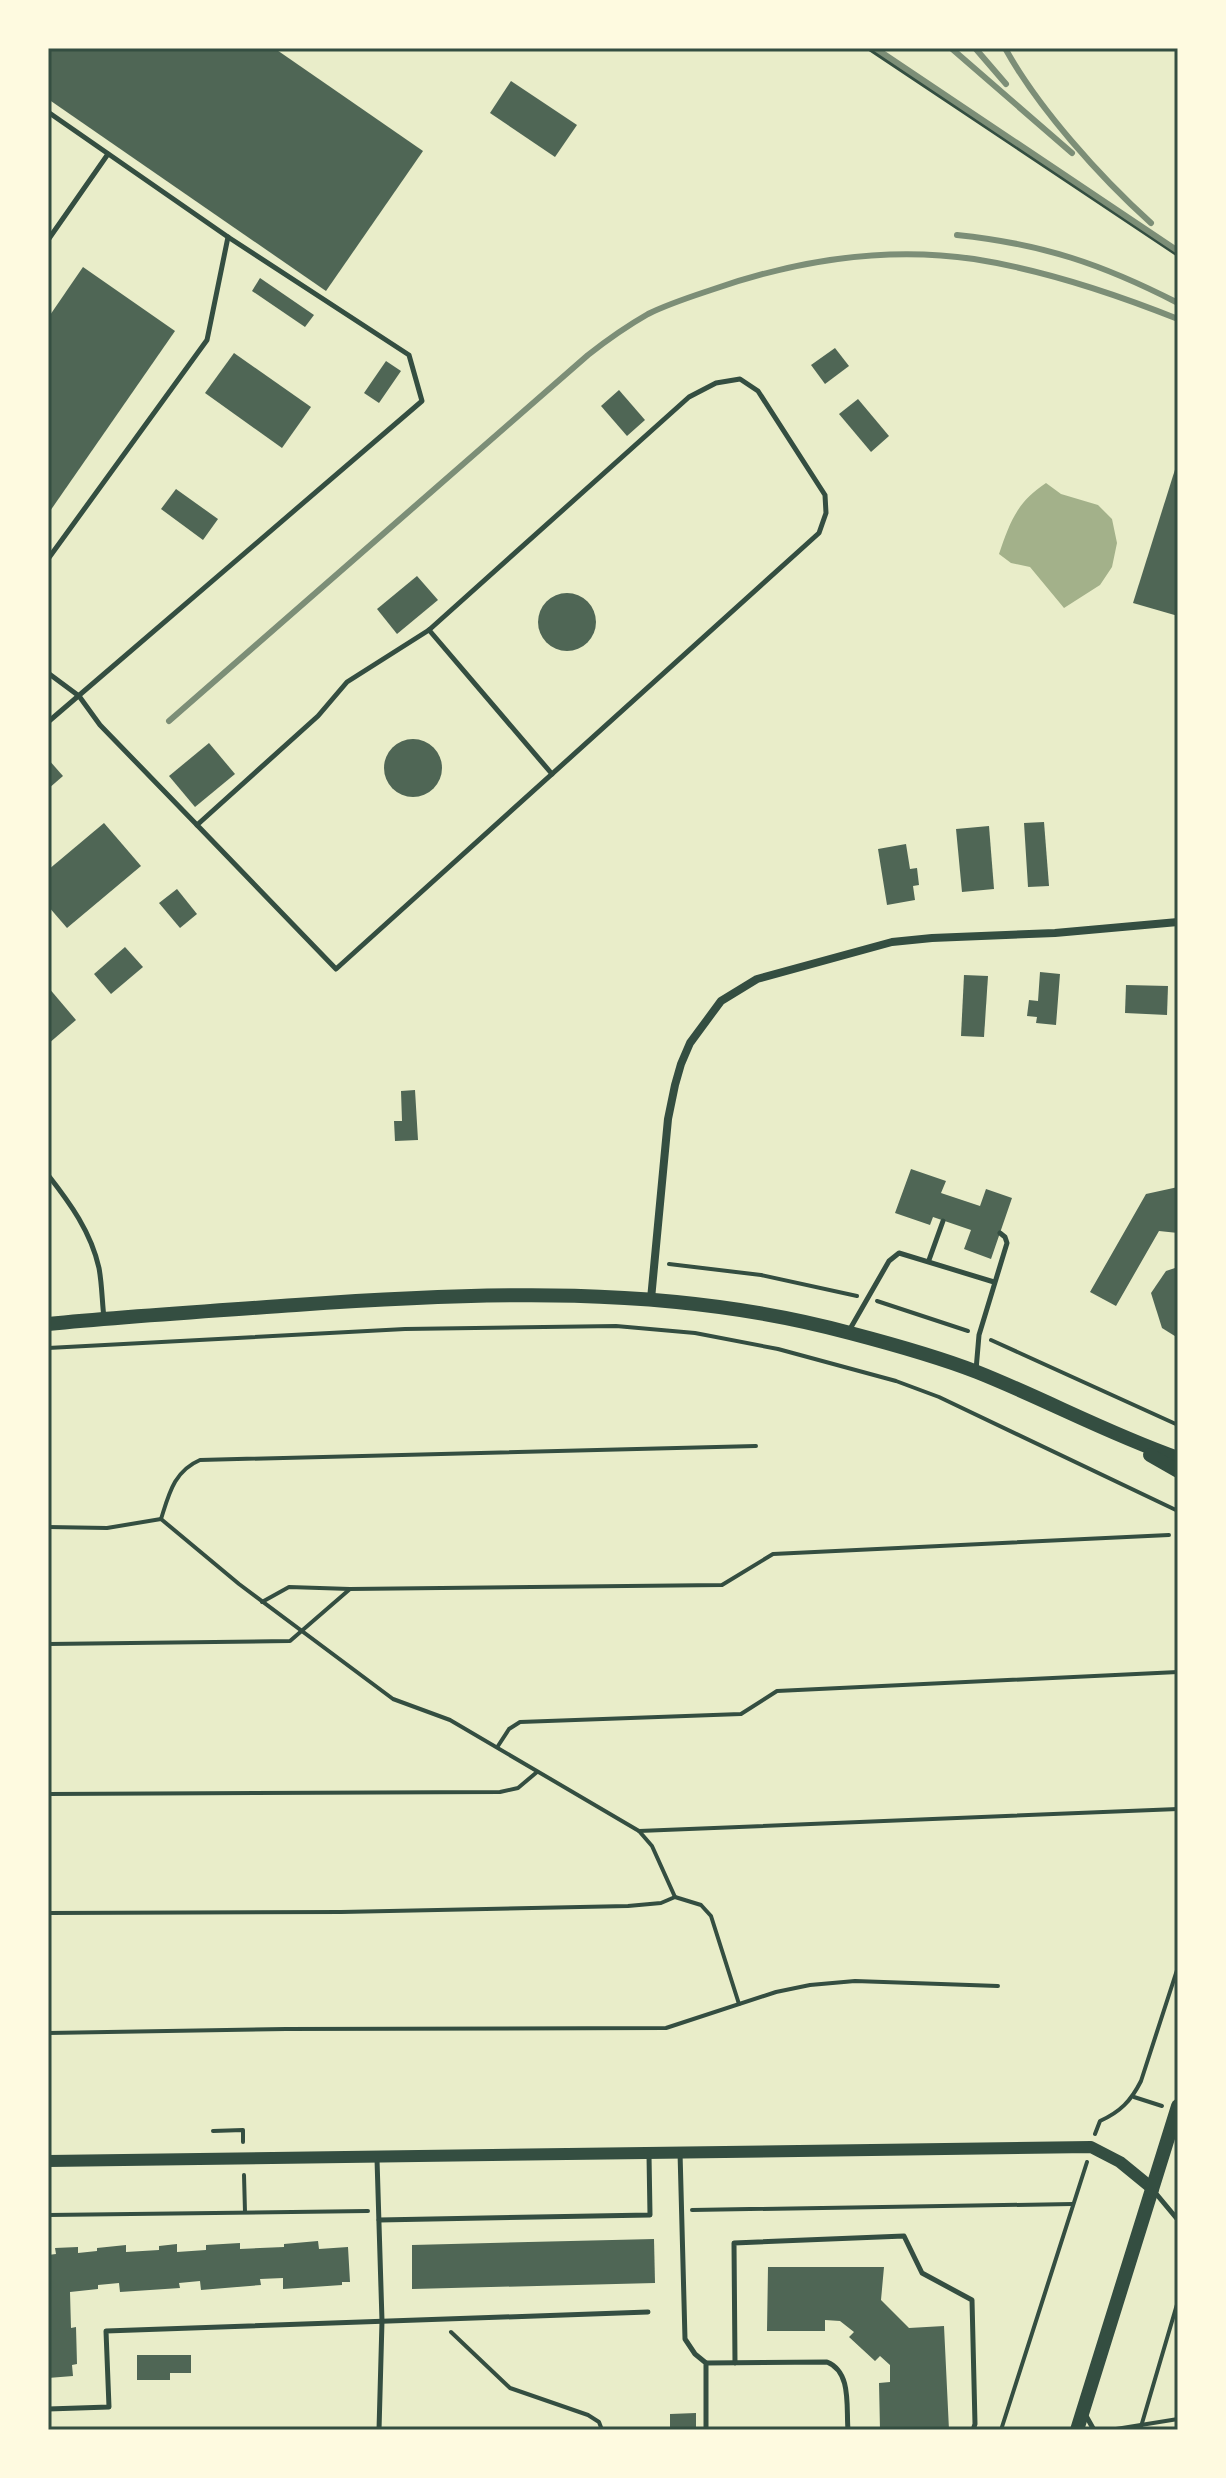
<svg xmlns="http://www.w3.org/2000/svg" width="1226" height="2478" viewBox="0 0 1226 2478" font-family="'Golos Text',sans-serif">
<style>
.water{fill:#a3b18a}
.building{fill:#4f6655}
.lines{fill:none;stroke-linecap:round;stroke-linejoin:round}
.path{stroke:#344e41;stroke-width:4}
.service{stroke:#344e41;stroke-width:5}
.minor{stroke:#344e41;stroke-width:8}
.tertiary{stroke:#344e41;stroke-width:12}
.secondary{stroke:#344e41;stroke-width:14}
.rail{stroke:#7c8e77;stroke-width:6}
.neatline{fill:none;stroke:#344e41;stroke-width:3}
</style>
<rect width="100%" height="100%" fill="#e9edc9"/>
<path class="water" d="M1046,483l15,11 37,11 14,14 5,24 -5,24 -12,18 -36,23 -34,-41 -19,-4 -12,-9c11,-32 18,-52 47,-71z"/>
<g class="building">
<polygon points="48,48 274,48 423,151 326,291 48,99"/>
<polygon points="511,81 577,125 555,157 490,113"/>
<polygon points="83,267 175,331 48,514 48,318"/>
<polygon points="260,278 314,315 305,327 252,291"/>
<polygon points="835,348 849,366 825,384 811,365"/>
<polygon points="234,353 311,407 282,448 205,393"/>
<polygon points="386,361 401,371 379,403 364,393"/>
<polygon points="619,390 645,420 627,436 601,406"/>
<polygon points="858,399 889,436 871,452 839,414"/>
<polygon points="1178,460 1178,616 1133,603"/>
<polygon points="176,489 218,519 203,540 161,509"/>
<polygon points="417,576 438,600 397,634 377,609"/>
<circle cx="567" cy="622" r="29"/>
<circle cx="413" cy="768" r="29"/>
<polygon points="209,743 235,774 195,807 169,776"/>
<polygon points="48,759 63,776 48,789"/>
<polygon points="1044,822 1049,886 1028,887 1024,823"/>
<polygon points="104,823 141,866 67,928 48,906 48,870"/>
<polygon points="989,826 994,889 962,892 956,829"/>
<polygon points="906,844 910,869 917,868 919,885 913,886 915,900 887,905 878,849"/>
<polygon points="177,889 197,914 180,928 159,903"/>
<polygon points="125,947 143,967 111,994 94,974"/>
<polygon points="1040,972 1060,974 1056,1025 1036,1023 1037,1017 1027,1016 1029,1000 1038,1001"/>
<polygon points="964,975 988,976 984,1037 961,1036"/>
<polygon points="1126,985 1168,986 1167,1015 1125,1013"/>
<polygon points="48,987 76,1020 48,1044"/>
<polygon points="415,1090 418,1140 395,1141 394,1121 402,1121 401,1091"/>
<polygon points="911,1169 946,1181 941,1193 980,1206 986,1189 1012,1198 991,1259 964,1249 971,1230 933,1217 930,1225 895,1213"/>
<polygon points="1178,1187 1178,1233 1159,1231 1116,1306 1090,1292 1146,1194"/>
<polygon points="1178,1267 1178,1338 1162,1328 1151,1293 1166,1271"/>
<polygon points="654,2239 655,2283 412,2289 412,2245"/>
<polygon points="318,2241 319,2249 348,2247 350,2282 342,2282 342,2285 283,2289 283,2278 260,2279 261,2285 201,2290 200,2281 179,2283 180,2288 120,2292 119,2283 98,2285 98,2289 70,2292 71,2328 76,2327 77,2364 72,2365 73,2376 48,2378 48,2255 56,2254 55,2248 78,2247 78,2253 97,2251 97,2248 126,2245 126,2252 159,2250 159,2246 177,2244 177,2252 206,2250 206,2245 240,2243 240,2249 284,2247 284,2244"/>
<polygon points="768,2267 884,2267 881,2300 909,2328 944,2326 949,2430 880,2430 879,2383 890,2382 890,2365 880,2356 875,2361 849,2337 854,2332 840,2321 825,2320 825,2331 767,2331"/>
<polygon points="137,2355 191,2355 191,2373 170,2373 170,2380 137,2380"/>
<polygon points="696,2413 696,2429 670,2430 670,2414"/>
</g>
<g class="lines">
<g class="path">
<polyline points="868,48 1178,255"/>
<polyline points="669,1264 761,1275 857,1296"/>
<polyline points="877,1301 968,1331"/>
<polyline points="991,1340 1178,1425"/>
<polyline points="48,1348 405,1329 616,1326 695,1333 778,1349 896,1381 939,1397 1178,1511"/>
<path d="M161,1519c8,-25 13,-48 39,-59l556,-14"/>
<polyline points="48,1527 107,1528 161,1519 239,1584 393,1699 450,1720 639,1831 652,1846 675,1897 701,1905 711,1916 739,2004"/>
<polyline points="262,1602 289,1587 350,1589 722,1585 773,1554 1169,1535"/>
<polyline points="48,1644 290,1641 350,1589"/>
<polyline points="498,1746 509,1729 520,1722 741,1714 777,1691 1178,1672"/>
<polyline points="48,1794 500,1792 518,1788 537,1772"/>
<polyline points="639,1831 1178,1809"/>
<polyline points="48,1913 341,1912 628,1906 661,1903 675,1897"/>
<polyline points="48,2033 286,2029 666,2028 776,1992 810,1985 855,1981 998,1986"/>
<polyline points="1134,2097 1162,2106"/>
<polyline points="213,2131 243,2130 243,2142"/>
<path d="M1095,2134l5,-13c20,-9 31,-20 41,-40l37,-114"/>
<polyline points="244,2175 245,2212"/>
<polyline points="692,2210 1073,2204"/>
<polyline points="48,2215 368,2211"/>
<polyline points="451,2332 510,2388 588,2415 599,2422 602,2430"/>
<polyline points="1116,2429 1178,2419"/>
<polyline points="1001,2430 1087,2162"/>
<polyline points="1140,2430 1178,2301"/>
</g>
<g class="service">
<polyline points="48,112 228,237 409,355 422,401 48,722"/>
<polyline points="48,240 108,154"/>
<polygon points="740,379 758,391 825,495 826,513 819,533 336,969 197,825 318,716 347,682 429,630 689,397 716,383"/>
<polyline points="48,559 207,340 228,237"/>
<polyline points="429,630 552,774"/>
<polyline points="48,673 79,696 100,725 197,825"/>
<path d="M48,1175c22,28 43,57 51,93 3,16 3,33 5,50"/>
<polyline points="929,1260 943,1221"/>
<polyline points="850,1329 889,1261 899,1253 994,1282"/>
<polyline points="976,1370 979,1335 1007,1243 1005,1237 1000,1233"/>
<polyline points="680,2152 685,2339 695,2354 706,2363 706,2430"/>
<polyline points="377,2159 382,2321 379,2430"/>
<polyline points="1153,2190 1178,2220"/>
<polyline points="379,2220 650,2215 649,2155"/>
<path d="M706,2363l121,-1c25,10 19,45 21,68"/>
<polyline points="735,2363 734,2243 904,2236 922,2273 972,2300 975,2424 973,2430"/>
<polyline points="48,2409 109,2407 106,2331 648,2312"/>
<polyline points="1085,2414 1094,2430"/>
</g>
<polyline class="minor" points="651,1299 668,1119 675,1085 681,1064 690,1043 721,1001 757,979 892,942 932,938 1055,933 1178,922"/>
<polyline class="tertiary" points="48,2161 1091,2147 1120,2162 1153,2189"/>
<g class="secondary">
<path d="M48,1324c82,-8 165,-13 248,-19 184,-13 374,-21 554,28 42,11 86,23 127,39 68,27 132,62 201,86"/>
<polyline points="1150,1455 1178,1471"/>
<polyline points="1077,2430 1178,2106"/>
</g>
<g class="rail">
<polyline points="875,48 1178,251"/>
<polyline points="951,48 1072,153"/>
<polyline points="975,48 1006,84"/>
<path d="M1005,48c33,60 95,129 146,175"/>
<path d="M957,235c86,9 145,29 221,68"/>
<path d="M169,721l419,-366c19,-15 39,-29 60,-41 20,-10 42,-17 63,-24 83,-29 174,-44 263,-31 70,11 139,34 204,60"/>
</g>
</g>
<rect width="1226" height="2478" fill="none" stroke="#fefae0" stroke-width="100"/>
<rect x="50" y="50" width="1126" height="2378" class="neatline"/>
</svg>
